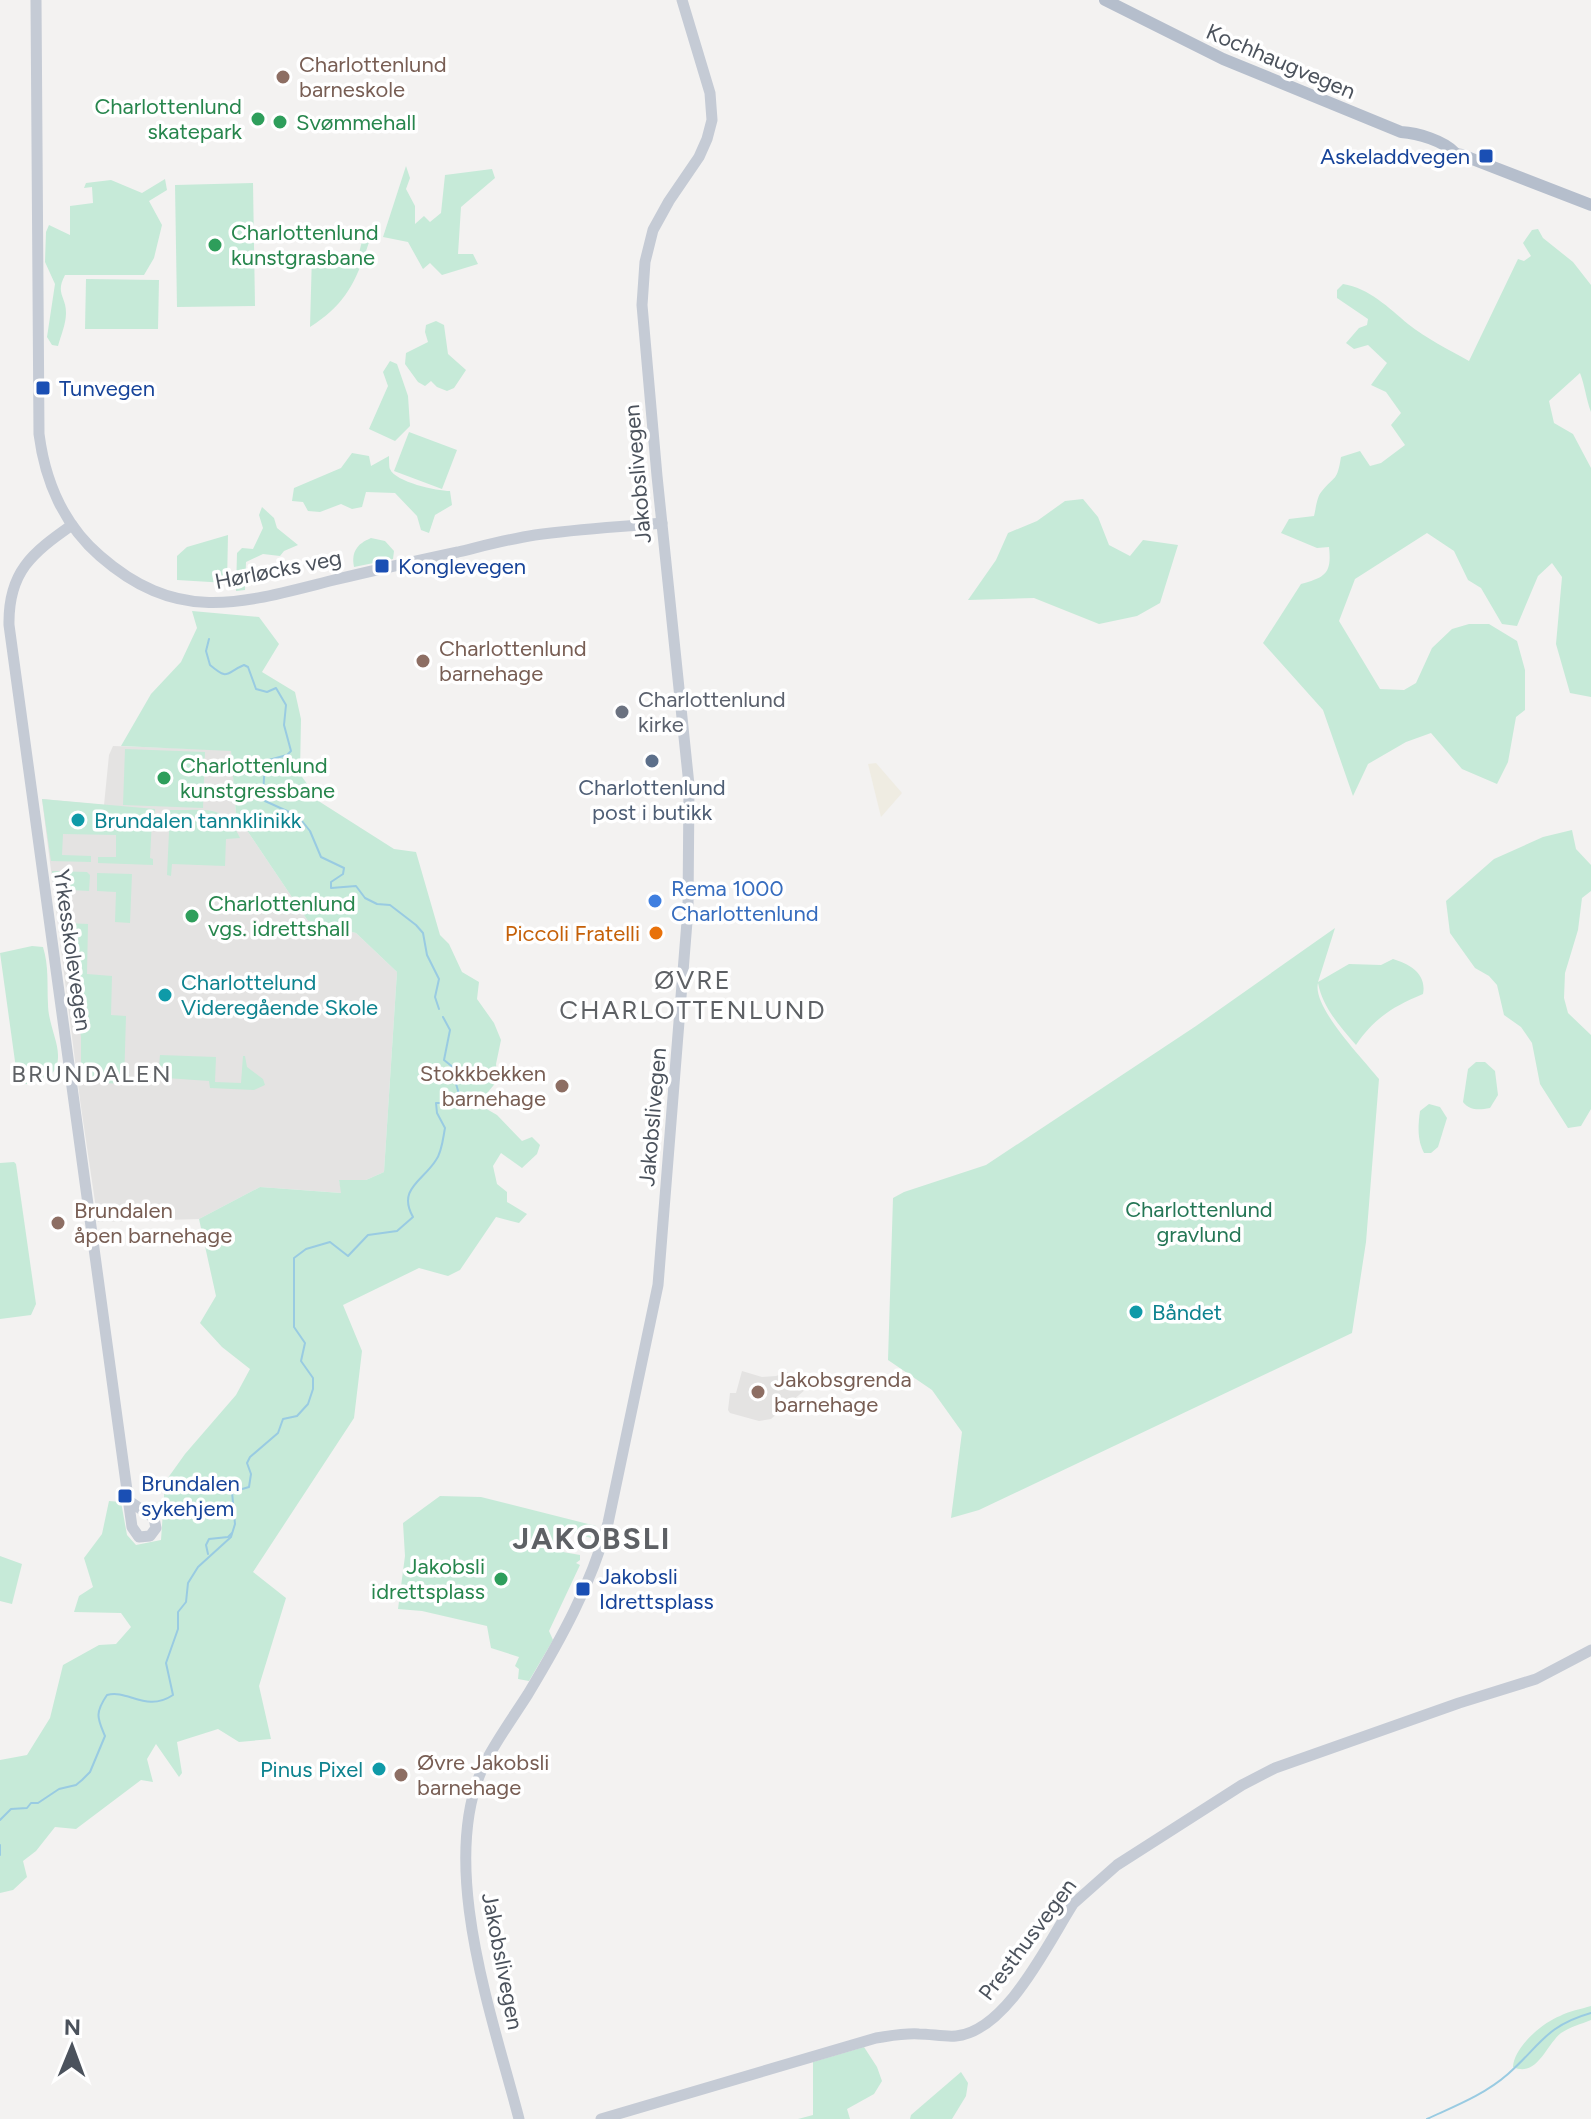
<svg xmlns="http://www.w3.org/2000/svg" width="1591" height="2119" viewBox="0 0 1591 2119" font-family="Figtree,sans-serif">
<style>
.education{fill:#e4e3e2}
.green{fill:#c6ead8}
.sand{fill:#efece2}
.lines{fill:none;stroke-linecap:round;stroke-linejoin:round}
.stream{stroke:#99cbe2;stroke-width:2}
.secondary{stroke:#c5cbd5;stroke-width:11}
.primary{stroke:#b5becc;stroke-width:12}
.education-dot{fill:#8d6e63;stroke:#fff;stroke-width:3}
.leisure-dot{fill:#2e9e5b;stroke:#fff;stroke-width:3}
.transit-dot{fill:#1a4fb4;stroke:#fff;stroke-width:3}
.worship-dot{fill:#6b7280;stroke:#fff;stroke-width:3}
.service-dot{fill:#5c6f8a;stroke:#fff;stroke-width:3}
.culture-dot{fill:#0f9aa8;stroke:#fff;stroke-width:3}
.shop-dot{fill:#3f7fe0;stroke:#fff;stroke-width:3}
.food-dot{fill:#e8710a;stroke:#fff;stroke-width:3}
.labels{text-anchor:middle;stroke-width:7;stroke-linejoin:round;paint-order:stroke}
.street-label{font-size:22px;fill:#4b525c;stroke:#fff}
.education-label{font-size:22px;fill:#785e54;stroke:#fff;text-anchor:start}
.leisure-label{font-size:22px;fill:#27864d;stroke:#fff;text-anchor:start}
.transit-label{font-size:22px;fill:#164399;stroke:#fff;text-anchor:start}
.worship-label{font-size:22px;fill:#5b616d;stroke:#fff;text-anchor:start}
.service-label{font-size:22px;fill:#4e5e75;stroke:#fff}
.culture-label{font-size:22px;fill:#0d838f;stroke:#fff;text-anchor:start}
.shop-label{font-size:22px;fill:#366cbe;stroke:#fff;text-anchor:start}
.food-label{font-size:22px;fill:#c56008;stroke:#fff;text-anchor:end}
.park-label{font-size:22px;fill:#247655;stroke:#fff}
.neighbourhood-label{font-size:24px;letter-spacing:2px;fill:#5e6165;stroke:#fff}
.quarter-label{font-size:26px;letter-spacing:2px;fill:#5e6165;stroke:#fff}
.district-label{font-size:30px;font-weight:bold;letter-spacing:2px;fill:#5e6165;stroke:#fff}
</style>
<rect width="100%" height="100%" fill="#f3f2f1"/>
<g class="education">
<polygon points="113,746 231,750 236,814 308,921 356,933 397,972 384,1172 366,1180 339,1180 342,1193 260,1187 199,1219 98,1222 80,1100 42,799 104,805 109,755"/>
<polygon points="742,1371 762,1377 776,1376 787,1372 806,1389 771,1419 759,1421 730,1413 728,1410 730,1393 736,1393"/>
</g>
<g class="green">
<polygon points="406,166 410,178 406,189 415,206 415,224 424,216 430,222 441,213 445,175 492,169 495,178 461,207 458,254 473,254 478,264 442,275 430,263 423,269 408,242 383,237"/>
<path d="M165,179l2,11 -18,11 13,24 -8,33 -10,17h-79c-10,19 1,21 1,38 0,11 -5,22 -8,33l-6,-1 -5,-8 8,-53 -10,-22 1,-30 3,-7 21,10v-29l23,-3 -1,-16 -8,1 2,-5 25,-3 31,13z"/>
<polygon points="253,183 255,306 177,307 175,185"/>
<path d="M1538,229l5,9 30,24 18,23v127c-5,-13 -6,-26 -11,-39l-31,28 5,22 19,11 18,34v229l-21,-4 -14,-49 6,-67 -10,-14 -14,13 -21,50 -15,-2 -21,-36 -13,-8 -14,-29 -27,-18 -72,46 -16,42 41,68 24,1 12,-7 16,-35 20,-19 17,-5h20l28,17 8,29v40l-9,7 -8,45 -11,22 -35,-15 -31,-36 -25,9 -38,22 -15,32 -30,-86 -60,-67 38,-59c24,-7 31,-10 28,-37l-12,1 -36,-15 8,-14 25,-3c2,-8 3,-20 8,-25 13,-16 15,-9 19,-34l19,-6 10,15 11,-3 24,-18 -14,-20 10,-12 -15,-21 -15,-7 16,-22 -19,-18 -14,4 -8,-6 13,-15 8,-3 1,-6 -31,-21v-8l6,-6c26,4 46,24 65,40 18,14 41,26 61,37l49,-102 6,2 7,-5 -8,-13 9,-13z"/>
<path d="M366,239l3,3c-13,40 -23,62 -59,85l2,-73 29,1v4l16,2 5,-20z"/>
<polygon points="86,279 159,280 158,329 85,329"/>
<polygon points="436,321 444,325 448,354 466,370 454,388 447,391 437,387 431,381 425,386 418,382 405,364 406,353 428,342 425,332 426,325"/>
<polygon points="390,361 397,364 408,396 410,426 395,441 369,429 388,386 383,372"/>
<polygon points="409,432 457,450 442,489 394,471"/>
<path d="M352,453l17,3 2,10 18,-10c0,1 0,12 1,13 5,13 47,22 60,22l2,14 -17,10 -6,18 -8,-3 -4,-14 -22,-23 -29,-1 -4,15 -10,2 -11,-5 -21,8 -12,-1 -5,-9 -11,-1 2,-13 47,-20z"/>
<polygon points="1083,499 1098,517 1109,545 1130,556 1143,540 1178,545 1160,603 1137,616 1099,624 1034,598 968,600 996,560 1008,533 1037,521 1065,501"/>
<polygon points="262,507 274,518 277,528 298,545 284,551 280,556 263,554 246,562 245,590 236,591 237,553 242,548 253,549 263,528 259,515"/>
<polygon points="228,535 227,583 177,580 177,556 187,547"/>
<path d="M371,538l14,3 9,10 -1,8 -39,8c-3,-15 3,-23 17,-29z"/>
<polygon points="192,611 259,617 279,644 262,672 295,692 301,719 300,774 320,802 394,849 416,852 440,935 449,944 462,972 479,982 477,999 494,1023 501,1040 496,1064 498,1080 478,1104 497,1115 522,1141 532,1137 540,1145 537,1154 522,1168 501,1153 493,1166 497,1184 507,1192 507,1202 527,1214 519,1223 496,1217 460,1270 448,1276 419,1268 343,1305 362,1351 354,1418 253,1572 286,1598 259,1686 271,1739 239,1742 218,1729 177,1742 182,1773 179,1777 156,1744 147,1759 153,1782 141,1780 76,1829 55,1827 36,1851 23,1861 27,1877 13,1890 0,1893 0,1760 27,1755 50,1718 63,1665 99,1645 116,1644 131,1627 121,1613 74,1612 79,1596 93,1587 84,1558 102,1534 109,1501 121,1502 127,1535 136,1545 161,1540 165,1482 185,1454 236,1395 250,1369 222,1347 200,1323 216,1296 199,1219 260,1187 341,1193 339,1180 366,1180 384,1172 397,972 356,933 308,921 236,814 231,751 121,746 151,694 181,662 197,628"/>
<polygon points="125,749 205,752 203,808 123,805"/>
<polygon points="42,799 155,809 155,820 152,820 150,858 153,859 153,865 98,863 98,857 116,857 116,835 63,834 62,855 91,856 91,862 51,861"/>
<path d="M170,810c34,1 54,-8 70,28l-14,1 -1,27 -53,-2 -1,12 -4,-1z"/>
<polygon points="1572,830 1576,849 1591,865 1591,891 1582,898 1578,930 1565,973 1564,998 1568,1013 1591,1035 1591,1109 1581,1126 1568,1128 1540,1084 1532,1043 1521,1027 1504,1015 1497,985 1489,976 1475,968 1450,933 1446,901 1494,859 1543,837"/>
<polygon points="52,871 87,872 90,875 89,891 71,890 69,921 65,920 54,887"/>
<polygon points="97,873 132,874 130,923 115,922 116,892 97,891"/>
<polygon points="66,923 88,924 87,974 112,976 111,1015 126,1016 124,1084 84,1082 81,1080 81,1037"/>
<path d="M1335,928l-17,54 31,-18 32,1 12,-6c17,5 34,15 30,35 -29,12 -49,24 -67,51 -17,-20 -33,-37 -38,-62 -6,24 45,76 61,96l-13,163 -14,91 -373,177 -28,8 11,-86 -30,-42 -44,-30 5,-162 11,-6 82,-27 210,-139z"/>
<path d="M32,946l11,1c6,19 4,38 5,57 0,18 10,37 10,51 1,23 -21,32 -40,28l-18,-130z"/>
<polygon points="160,1055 216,1057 215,1082 241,1083 243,1056 245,1056 247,1067 263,1079 265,1085 254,1090 210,1088 209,1081 166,1078 166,1067 159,1066"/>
<path d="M1476,1062h9l10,9 3,24 -8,13c-11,2 -20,3 -27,-6l5,-33z"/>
<path d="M1429,1104l11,3 7,11 -9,29 -7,6h-7c-7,-13 -6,-28 -4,-42z"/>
<polygon points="14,1162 16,1164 36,1304 31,1315 0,1319 0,1163"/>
<polygon points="440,1496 481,1497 596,1526 591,1538 571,1532 563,1552 580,1555 580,1560 576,1563 580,1565 549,1631 553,1640 529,1681 518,1679 519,1669 515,1666 519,1657 491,1648 487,1626 422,1611 398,1609 405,1556 403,1523"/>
<polygon points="0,1556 22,1564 12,1604 0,1601"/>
<path d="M1591,2006v14c-10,4 -21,7 -30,13 -15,12 -24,45 -48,34 1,-20 29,-44 47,-51 9,-5 21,-7 31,-10z"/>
<polygon points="864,2047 877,2067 882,2081 874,2094 847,2109 850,2119 798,2119 813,2115 813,2062"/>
<polygon points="961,2072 968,2083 966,2096 952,2119 910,2119 911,2115"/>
</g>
<polygon class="sand" points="876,763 902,793 881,817 868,764"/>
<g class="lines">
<g class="stream">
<path d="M209,639l-3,12 4,14c19,16 15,8 34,0l4,2 8,22 11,3 9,-4 10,17 -2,20 7,26 -4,4 -22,6 -2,34 2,6 33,15 12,15 11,26 23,11 -1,6 -12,8v6l25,-2 9,12 12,6 13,1 26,20 7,8 4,22 12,24 -4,18 4,12"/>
<polyline points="208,1554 206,1545 209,1539 228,1537 232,1533"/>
<path d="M0,1820l11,-11 16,-1 4,-5h7l21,-14 17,-4 6,-5 8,-8 15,-36c-7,-17 -11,-22 2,-41 21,-6 39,18 66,0l-7,-32 12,-34v-17l8,-10 2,-19 10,-16 33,-30 4,-13 -3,-32 17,-5 2,-13 -4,-11 3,-6 28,-24 5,-14 14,-3 11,-12 5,-15v-11l-12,-17 4,-18 -11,-16v-69l12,-9 24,-7 18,14 20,-21 29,-4 16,-14c-16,-28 10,-36 23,-57 6,-8 7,-22 9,-32l-8,-15 -1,-10h16l7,-9 -5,-17v-9l-10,-8 6,-30 -7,-13"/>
<polyline points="0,1845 0,1855"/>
<path d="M1427,2119c28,-13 57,-24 81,-45 32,-28 37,-48 83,-61"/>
</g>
<g class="secondary">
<path d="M36,0l3,434c6,47 25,91 61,122 79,69 142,47 234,24 41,-10 82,-19 124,-28 25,-6 51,-13 77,-17 42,-6 84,-8 127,-12"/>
<path d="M72,525c-40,28 -64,47 -63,100l123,902 7,10 11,-1 6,-8 -2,-10 -25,-17"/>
<path d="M519,2119c-26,-101 -84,-260 -33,-358 12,-23 28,-45 42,-67 33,-55 63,-109 80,-171l50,-238 30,-376 1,-124 -32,-309 -15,-171 3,-43 8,-32 16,-29 30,-44 8,-18 5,-19 -2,-27 -28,-93"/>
<path d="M601,2119l275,-81c14,-2 28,-5 43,-4 12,0 25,3 37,2 51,-5 92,-93 117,-132l44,-39 125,-80 33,-17 184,-65 77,-24 55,-29"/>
</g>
<g class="primary">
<path d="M1105,0l118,59 178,73c17,1 43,9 54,21"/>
<polyline points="1448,153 1462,155 1591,205"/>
</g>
</g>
<g class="education-dot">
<circle cx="283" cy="77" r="8"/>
<circle cx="423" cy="661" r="8"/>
<circle cx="562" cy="1086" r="8"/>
<circle cx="58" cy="1223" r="8"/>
<circle cx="758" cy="1392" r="8"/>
<circle cx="401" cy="1775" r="8"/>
</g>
<g class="leisure-dot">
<circle cx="258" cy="119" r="8"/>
<circle cx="280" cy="122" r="8"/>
<circle cx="215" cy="245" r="8"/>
<circle cx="164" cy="778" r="8"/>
<circle cx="192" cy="916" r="8"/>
<circle cx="501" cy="1579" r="8"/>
</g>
<g class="transit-dot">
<rect x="1478" y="148" width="16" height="16" rx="4"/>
<rect x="35" y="380" width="16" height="16" rx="4"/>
<rect x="374" y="558" width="16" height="16" rx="4"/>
<rect x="117" y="1488" width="16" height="16" rx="4"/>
<rect x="575" y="1581" width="16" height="16" rx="4"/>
</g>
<circle class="worship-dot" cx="622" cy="712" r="8"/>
<circle class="service-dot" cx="652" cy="761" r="8"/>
<g class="culture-dot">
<circle cx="78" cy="820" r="8"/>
<circle cx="165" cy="995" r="8"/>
<circle cx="1136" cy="1312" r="8"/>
<circle cx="379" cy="1769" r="8"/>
</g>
<circle class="shop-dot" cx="655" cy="901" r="8"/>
<circle class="food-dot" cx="656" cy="933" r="8"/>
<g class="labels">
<g class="street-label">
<text transform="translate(1281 61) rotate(23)" y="8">Kochhaugvegen</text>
<text transform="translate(637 474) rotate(-95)" y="8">Jakobslivegen</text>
<text transform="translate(278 569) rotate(-11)" y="8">Hørløcks veg</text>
<text transform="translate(73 950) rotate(82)" y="8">Yrkesskolevegen</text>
<text transform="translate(652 1117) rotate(-85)" y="8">Jakobslivegen</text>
<text transform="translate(1027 1939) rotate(-53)" y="8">Presthusvegen</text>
<text transform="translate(503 1961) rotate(79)" y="8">Jakobslivegen</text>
</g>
<g class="education-label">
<text x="299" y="72">Charlottenlund<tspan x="299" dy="25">barneskole</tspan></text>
<text x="439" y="656">Charlottenlund<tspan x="439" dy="25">barnehage</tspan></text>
<text x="546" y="1081" text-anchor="end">Stokkbekken<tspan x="546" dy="25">barnehage</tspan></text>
<text x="74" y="1218">Brundalen<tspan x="74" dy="25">åpen barnehage</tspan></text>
<text x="774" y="1387">Jakobsgrenda<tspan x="774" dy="25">barnehage</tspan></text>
<text x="417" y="1770">Øvre Jakobsli<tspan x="417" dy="25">barnehage</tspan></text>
</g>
<g class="leisure-label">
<text x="242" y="114" text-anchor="end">Charlottenlund<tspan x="242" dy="25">skatepark</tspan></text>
<text x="296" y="130">Svømmehall</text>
<text x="231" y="240">Charlottenlund<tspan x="231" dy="25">kunstgrasbane</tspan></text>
<text x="180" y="773">Charlottenlund<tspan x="180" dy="25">kunstgressbane</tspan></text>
<text x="208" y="911">Charlottenlund<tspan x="208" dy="25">vgs. idrettshall</tspan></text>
<text x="485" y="1574" text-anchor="end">Jakobsli<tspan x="485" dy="25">idrettsplass</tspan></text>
</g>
<g class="transit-label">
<text x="1470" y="164" text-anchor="end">Askeladdvegen</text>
<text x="59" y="396">Tunvegen</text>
<text x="398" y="574">Konglevegen</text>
<text x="141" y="1491">Brundalen<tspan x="141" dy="25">sykehjem</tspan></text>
<text x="599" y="1584">Jakobsli<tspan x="599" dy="25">Idrettsplass</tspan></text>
</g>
<g class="worship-label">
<text x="638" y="707">Charlottenlund<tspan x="638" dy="25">kirke</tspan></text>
</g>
<g class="service-label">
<text x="652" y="795">Charlottenlund<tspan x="652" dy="25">post i butikk</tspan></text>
</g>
<g class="culture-label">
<text x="94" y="828">Brundalen tannklinikk</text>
<text x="181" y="990">Charlottelund<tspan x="181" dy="25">Videregående Skole</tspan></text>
<text x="1152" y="1320">Båndet</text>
<text x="363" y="1777" text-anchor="end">Pinus Pixel</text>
</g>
<g class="shop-label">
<text x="671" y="896">Rema 1000<tspan x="671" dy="25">Charlottenlund</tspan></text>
</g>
<g class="food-label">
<text x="640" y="941">Piccoli Fratelli</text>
</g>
<g class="park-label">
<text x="1199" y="1217">Charlottenlund<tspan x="1199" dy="25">gravlund</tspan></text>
</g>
<g class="neighbourhood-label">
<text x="92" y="1082">BRUNDALEN</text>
</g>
<g class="quarter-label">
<text x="693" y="989">ØVRE<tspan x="693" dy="30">CHARLOTTENLUND</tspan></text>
</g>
<g class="district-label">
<text x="592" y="1549">JAKOBSLI</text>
</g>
</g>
<g transform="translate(72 2047) rotate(1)" stroke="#ffffff" stroke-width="6" paint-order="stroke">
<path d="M0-6L14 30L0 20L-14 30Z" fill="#4b525c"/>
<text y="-12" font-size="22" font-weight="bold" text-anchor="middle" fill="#4b525c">N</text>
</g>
</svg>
